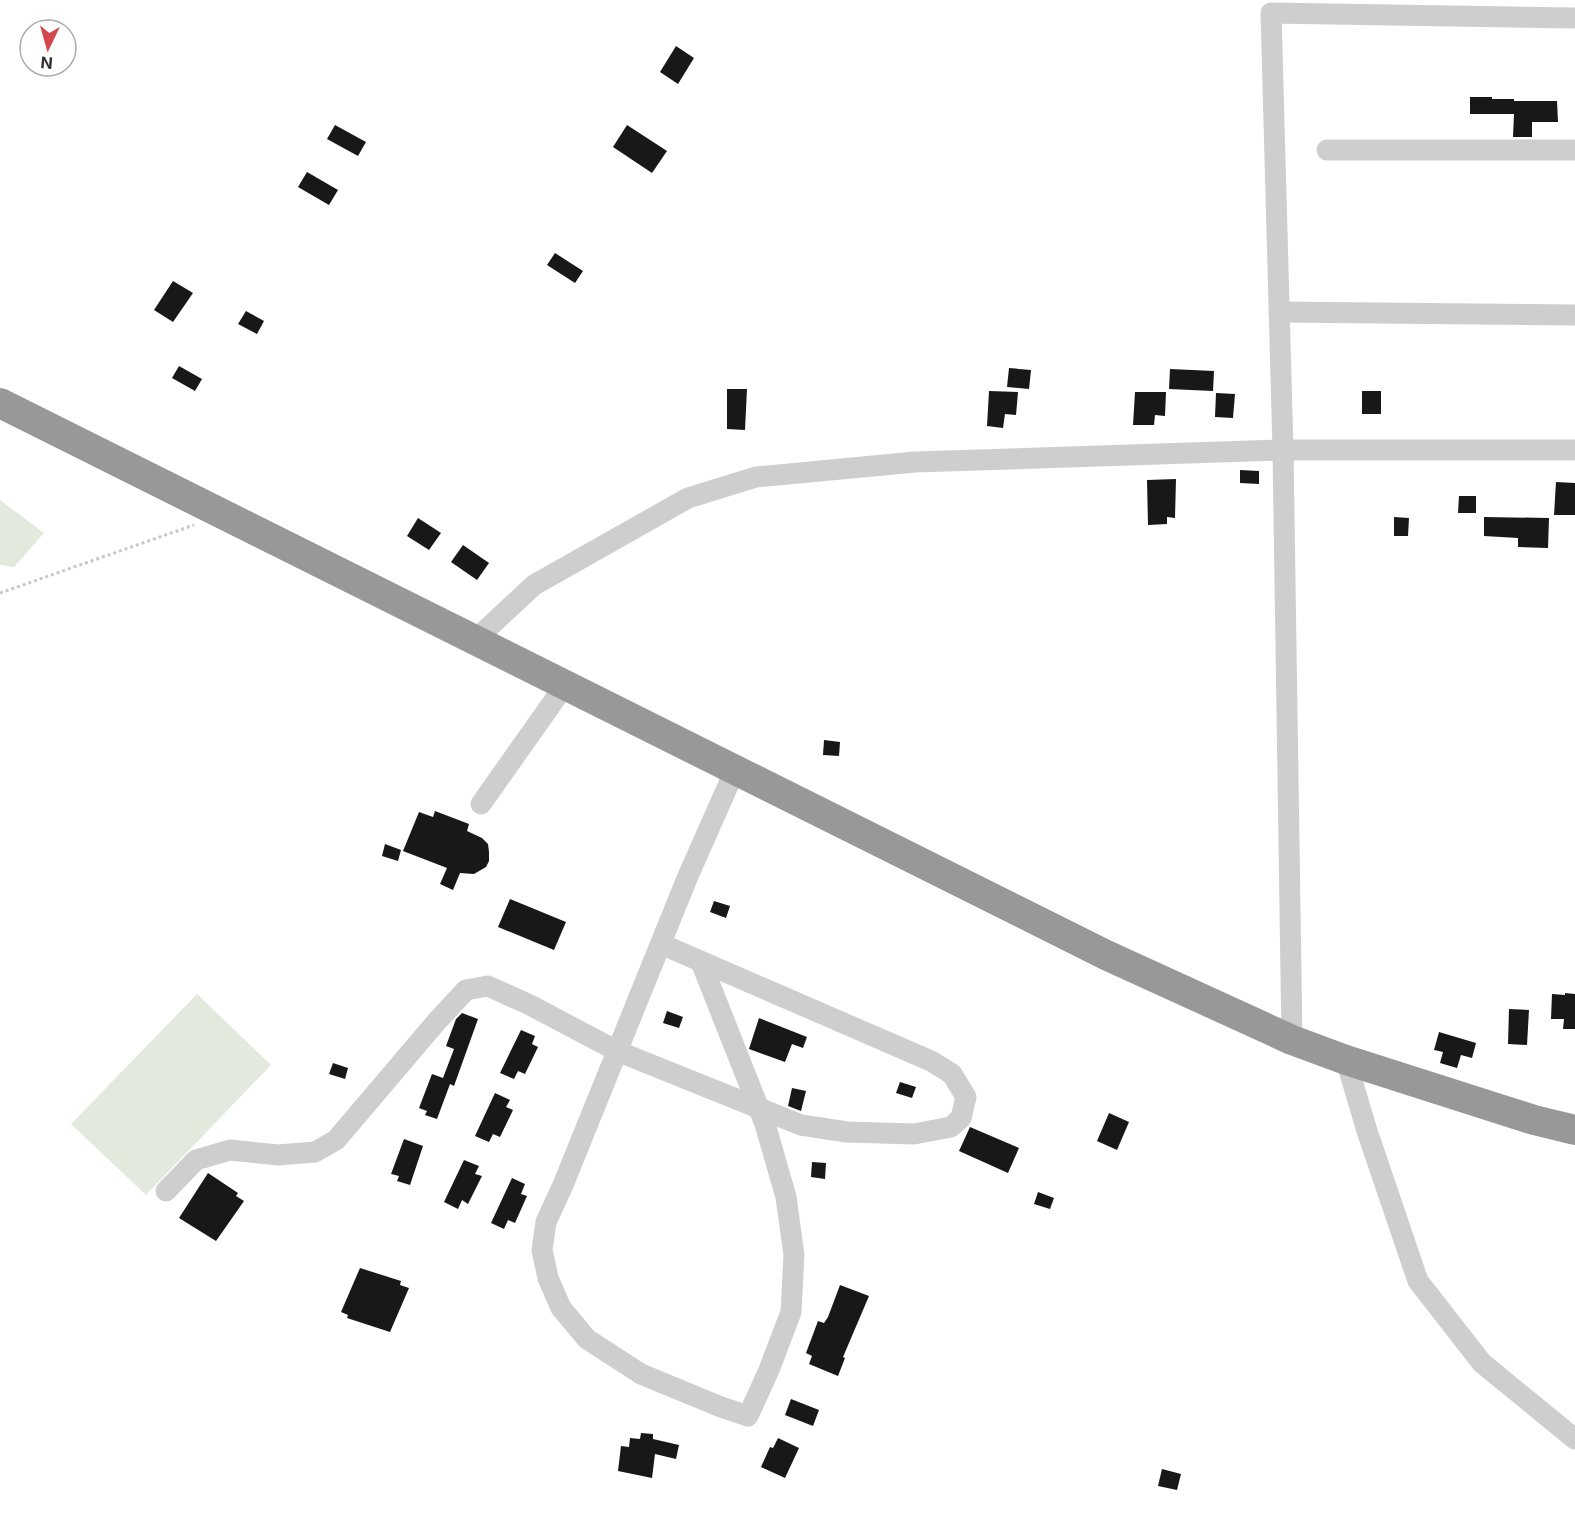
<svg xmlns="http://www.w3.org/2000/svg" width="1575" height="1524" viewBox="0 0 1575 1524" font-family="Inter,sans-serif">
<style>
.green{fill:#e4e9de}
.building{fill:#181818}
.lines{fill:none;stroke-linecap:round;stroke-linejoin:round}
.path{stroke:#c8c8c8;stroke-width:3;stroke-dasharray:3 3;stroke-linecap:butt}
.minor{stroke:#cecece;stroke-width:21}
.highway{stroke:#989898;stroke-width:30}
</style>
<rect width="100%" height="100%" fill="#fff"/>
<g class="green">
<polygon points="0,500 44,533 14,567 0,565"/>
<polygon points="197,994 271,1065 146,1195 71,1124"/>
</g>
<g class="building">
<polygon points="676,46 694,58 678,84 660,72"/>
<polygon points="1470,97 1492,97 1492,99 1514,99 1514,101 1557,101 1558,122 1532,122 1532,137 1513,137 1514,114 1470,114"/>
<polygon points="335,125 366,142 358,156 327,139"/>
<polygon points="627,125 667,151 652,173 613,147"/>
<polygon points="307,172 338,190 329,205 298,187"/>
<polygon points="555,253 583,271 575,283 547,265"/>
<polygon points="173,281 193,293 173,322 154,310"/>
<polygon points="246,311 264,321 257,334 238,324"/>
<polygon points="179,366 202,379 195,391 172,378"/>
<polygon points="1009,368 1031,370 1029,389 1007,387"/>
<polygon points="1170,369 1214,371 1213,391 1169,389"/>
<polygon points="727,389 747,389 745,430 727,429"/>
<polygon points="989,391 1018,392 1016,415 1005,414 1003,428 987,426"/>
<rect x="1362" y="391" width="19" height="23"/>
<polygon points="1135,392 1166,392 1165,416 1155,415 1154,425 1133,425"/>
<polygon points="1216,393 1235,394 1233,418 1215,417"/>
<polygon points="1240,470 1259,471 1259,484 1240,483"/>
<polygon points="1176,479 1175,518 1167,517 1167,524 1148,525 1147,480"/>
<polygon points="1556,482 1575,483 1575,515 1554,515"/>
<polygon points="1459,496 1476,496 1476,513 1458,513"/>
<polygon points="1394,517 1409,518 1408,536 1394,536"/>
<polygon points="1484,517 1549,518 1548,548 1518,547 1518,538 1484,536"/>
<polygon points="418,518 441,533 429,550 407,536"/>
<polygon points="463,545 489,563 477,580 451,562"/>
<polygon points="824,740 840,742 839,756 823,755"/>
<polygon points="435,811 469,824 467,831 482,838 488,844 489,852 489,861 486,867 474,874 460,873 453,890 440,884 447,868 403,851 419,812 433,817"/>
<polygon points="385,844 401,850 398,861 382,856"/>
<polygon points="510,899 566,922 554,950 498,927"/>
<polygon points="714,901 730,906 726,918 710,912"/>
<polygon points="1565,993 1575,994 1575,1029 1563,1029 1564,1019 1551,1019 1552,994 1565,995"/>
<polygon points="1509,1009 1529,1010 1527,1045 1508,1044"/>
<polygon points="667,1011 683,1017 679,1028 663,1023"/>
<polygon points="462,1013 478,1019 454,1086 450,1084 437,1119 425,1115 427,1111 419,1108 432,1074 443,1078 454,1049 446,1046 456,1019"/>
<polygon points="759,1018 807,1037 803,1048 792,1044 785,1062 749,1049"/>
<polygon points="521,1030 535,1036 532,1044 538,1047 525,1074 518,1071 514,1079 500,1073"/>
<polygon points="1439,1032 1476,1043 1472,1058 1461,1055 1457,1068 1440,1063 1443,1052 1434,1050"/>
<polygon points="333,1063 348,1068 345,1079 329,1074"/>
<polygon points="900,1082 916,1087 912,1098 896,1093"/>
<polygon points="792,1088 806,1091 801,1111 788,1106"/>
<polygon points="495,1093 510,1100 506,1107 513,1110 500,1137 493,1134 489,1142 475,1136"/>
<polygon points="1109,1113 1129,1122 1117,1150 1097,1141"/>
<polygon points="970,1127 1019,1148 1008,1173 959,1151"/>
<polygon points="404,1139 423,1146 410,1185 397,1181 399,1176 391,1174"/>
<polygon points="464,1160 479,1166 475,1174 482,1176 468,1204 462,1200 458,1209 444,1202"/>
<polygon points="812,1162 826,1163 825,1179 811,1177"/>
<polygon points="208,1173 238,1193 236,1196 244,1201 216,1241 179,1218"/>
<polygon points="512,1178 525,1184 521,1194 527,1196 515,1223 508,1220 504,1229 491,1223"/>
<polygon points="1038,1192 1054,1198 1050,1209 1034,1204"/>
<polygon points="360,1268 401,1281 400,1285 409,1288 390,1332 347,1318 348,1315 341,1312"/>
<polygon points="840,1285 869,1296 843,1357 845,1358 838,1376 809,1364 812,1356 806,1353 818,1321 824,1323 828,1317"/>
<polygon points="791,1399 819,1410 813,1426 785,1415"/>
<polygon points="641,1433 653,1434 653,1439 679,1445 676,1459 655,1454 652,1478 618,1471 621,1446 629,1447 630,1438 640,1439"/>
<polygon points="778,1438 799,1448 785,1478 761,1467 770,1447 773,1448"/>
<polygon points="1162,1469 1181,1474 1177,1490 1158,1486"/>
</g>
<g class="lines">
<polyline class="path" points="0,593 194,525"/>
<g class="minor">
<polyline points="1327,150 1575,150"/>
<polyline points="1279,312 1575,315"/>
<polyline points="475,640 534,585 688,498 756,477 915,462 1283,450 1575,450"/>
<polyline points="481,804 565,685"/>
<polyline points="701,962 765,1124 786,1197 794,1255 791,1312 769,1370 748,1416 721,1407 641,1374 587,1339 561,1308 548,1278 542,1250 546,1222 563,1185 688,876 735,770"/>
<polyline points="1292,1040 1283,450 1271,13 1575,18"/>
<polyline points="1346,1060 1367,1131 1418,1281 1482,1363 1575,1439"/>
<polyline points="166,1191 196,1160 230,1150 278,1155 315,1152 336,1140 438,1020 466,990 488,986 530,1005 617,1051 801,1125 847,1132 914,1134 951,1127 961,1118 966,1097 952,1074 931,1061 661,944"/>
</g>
<polyline class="highway" points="0,403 1106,955 1292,1040 1346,1060 1534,1120 1575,1130"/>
</g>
<g transform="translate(48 48) rotate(185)"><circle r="28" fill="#ffffff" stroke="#adadad" stroke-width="1.5"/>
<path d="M0-4.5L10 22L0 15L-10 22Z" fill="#d3494b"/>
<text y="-9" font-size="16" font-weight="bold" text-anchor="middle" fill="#313131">N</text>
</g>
</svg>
